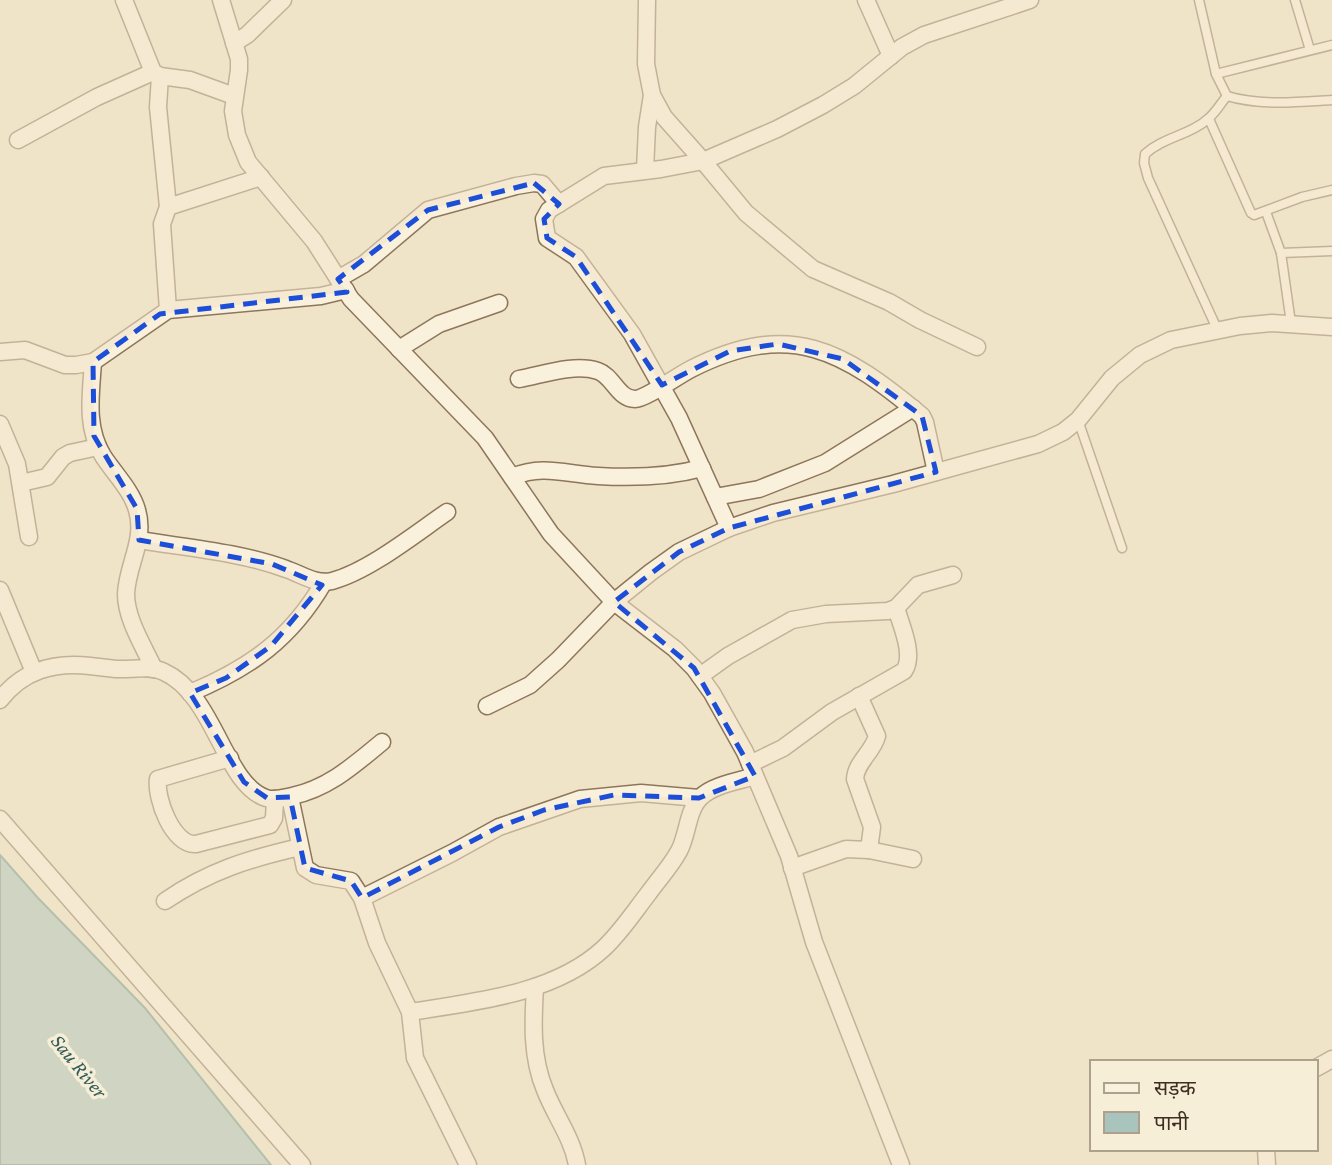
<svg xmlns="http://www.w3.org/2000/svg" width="1332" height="1165" viewBox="0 0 1332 1165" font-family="'Crimson Pro','Noto Sans Devanagari',serif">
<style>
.water{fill:#a9c4bc;stroke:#6f938a;stroke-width:2}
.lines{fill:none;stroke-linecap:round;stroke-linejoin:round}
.service-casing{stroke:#8d765c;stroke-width:11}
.minor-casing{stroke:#8d765c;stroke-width:19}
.service{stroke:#faf1dc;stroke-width:8}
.minor{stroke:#faf1dc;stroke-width:16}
.marked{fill:none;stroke:#1d4ed8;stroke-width:5;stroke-dasharray:14 9;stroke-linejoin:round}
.labels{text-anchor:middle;stroke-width:7;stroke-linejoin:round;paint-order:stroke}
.water-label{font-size:21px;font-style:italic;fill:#2f5d5a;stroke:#f7eed8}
</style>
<rect width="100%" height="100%" fill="#f0e4c8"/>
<polygon class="water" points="0,855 38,898 145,1008 271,1165 0,1165"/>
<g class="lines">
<g class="service-casing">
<g id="service">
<path d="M1199,0l17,74 11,22c33,10 71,6 105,4"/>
<polyline points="1295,0 1310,50"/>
<polyline points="1216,74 1332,45"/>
<polyline points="1209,119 1251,213 1254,215 1302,197 1332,190"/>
<polyline points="1266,212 1281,253 1291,323"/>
<polyline points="1281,253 1332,251"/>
<path d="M1218,331l-70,-153 -4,-15 1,-9c18,-17 46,-19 64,-36 7,-6 12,-15 18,-22"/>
<polyline points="1078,420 1122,548"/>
</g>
</g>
<g class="minor-casing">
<g id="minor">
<polyline points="124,0 153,72 160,76 190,80 234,96"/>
<polyline points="221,0 239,59 239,70 233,111 237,135 248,162 314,241 351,299 485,438 551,534 614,602 675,649 694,668 712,693 745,752 789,856 814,942 901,1165"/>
<polyline points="647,0 646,64 652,95 664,117 703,161 746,213 813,269 889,302 920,320 977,347"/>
<polyline points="866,0 891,56"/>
<polyline points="234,43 247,35 283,0"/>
<polyline points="160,76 158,107 168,207"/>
<polyline points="18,140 97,97 153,72"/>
<polyline points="645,170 647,127 652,95"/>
<polyline points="338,279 364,264 428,210 516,186 534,183 542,184 559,204"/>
<polyline points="168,310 162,224 168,207 261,177"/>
<polyline points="399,349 439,324 499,303"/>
<polyline points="0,352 25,350 65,365 76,365 93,362 168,310 321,296 346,290"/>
<path d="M93,362c-2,32 -8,65 10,94 11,17 29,35 34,54 9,30 -10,55 -11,84 0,25 18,53 28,75"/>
<path d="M519,379c23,-4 55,-16 79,-8 15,5 20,28 37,28 10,0 44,-24 56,-30 99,-50 152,-19 231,47l3,6 11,50"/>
<polyline points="0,424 17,464 29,537"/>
<path d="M512,477c31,-13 53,-3 86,-1 34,2 71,1 104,-8"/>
<polyline points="21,483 47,477 63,457 70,453 98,447"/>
<polyline points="715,497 759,489 825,463 913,408"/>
<polyline points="729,528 679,418 632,334 576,257 547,238 544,219 549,210 604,176 661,169 703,161 777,129 823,105 854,86 902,47 924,35 1030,0"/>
<path d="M139,540c49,8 101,12 147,29 15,5 30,16 46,12 37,-10 83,-47 115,-69"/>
<polyline points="0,590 34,672"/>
<polyline points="700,676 728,656 792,620 826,614 888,611 896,608 918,585 953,575"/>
<path d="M190,693c60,-25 101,-54 134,-111"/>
<path d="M859,696l18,40c-4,16 -21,26 -22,43l17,48 -3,23"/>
<path d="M0,700c23,-30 54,-38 90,-34 9,1 17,2 26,3 15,1 34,-4 48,3 51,23 60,112 102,126 9,3 17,0 26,-2 37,-8 62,-31 90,-54"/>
<polyline points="487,706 530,685 558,660 614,602 651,572 679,552 729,528 773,513 893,484 1038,444 1063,432 1078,420 1112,378 1140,355 1171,340 1240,326 1272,323 1332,327"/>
<path d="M230,758l-72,21c-3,19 15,67 38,65l74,-19 4,-7 1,-19"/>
<path d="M750,764l33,-16 49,-36 72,-41c11,-16 -3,-46 -8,-63"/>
<polyline points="290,797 305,868 316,875 351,881 362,898 377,943 410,1012 415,1058 468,1165"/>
<polyline points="0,819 302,1165"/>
<polyline points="792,868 846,849 869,850 913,859"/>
<polyline points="362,898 452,853 499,827 580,799 641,793 699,798"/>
<path d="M165,901c44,-30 83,-42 135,-54"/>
<path d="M535,987c-2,34 -4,70 10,103 10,26 27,47 32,75"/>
<path d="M410,1012c64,-10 145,-18 194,-64 17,-16 30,-36 44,-54 10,-14 23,-28 31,-43 9,-16 8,-41 22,-54 12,-12 38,-16 54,-21"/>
<polyline points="1316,1068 1332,1059"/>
<polyline points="1266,1149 1267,1165"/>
</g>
</g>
<use href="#service" class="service"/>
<use href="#minor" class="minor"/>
</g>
<path d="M0 0H1332V1165H0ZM534,183l25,21 -15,15 3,19 29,19 86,128 68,-34 48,-7 65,15 79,57 14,56 -207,56 -50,24 -65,50 80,66 61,108 -56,22 -85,-3 -70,15 -45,17 -137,71 -11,-17 -46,-13 -15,-71 -23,1 -23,-16 -54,-89 36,-15 45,-32 51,-61 -50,-21 -133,-24 -2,-31 -43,-73 -1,-74 67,-48 187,-22 -9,-13 90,-69z" fill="#f0e4c8" fill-opacity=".55" fill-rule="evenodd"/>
<path class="marked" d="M534,183l25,21 -15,15 3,19 29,19 86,128 68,-34 48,-7 65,15 79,57 14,56 -207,56 -50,24 -65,50 80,66 61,108 -56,22 -85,-3 -70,15 -45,17 -137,71 -11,-17 -46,-13 -15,-71 -23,1 -23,-16 -54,-89 36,-15 45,-32 51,-61 -50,-21 -133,-24 -2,-31 -43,-73 -1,-74 67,-48 187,-22 -9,-13 90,-69z"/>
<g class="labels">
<g class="water-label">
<text transform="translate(79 1066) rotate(51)" y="7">Sau River</text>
</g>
</g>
<rect x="1090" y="1060" width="228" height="91" fill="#f7eed8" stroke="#ada18e" stroke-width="2"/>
<rect x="1104" y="1083" width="35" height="10" fill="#faf1dc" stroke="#ada18e" stroke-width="2"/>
<text x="1154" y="1095" font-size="21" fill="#3d2e20">सड़क</text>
<rect x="1104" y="1112" width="35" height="21" fill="#a9c4bc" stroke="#ada18e" stroke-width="2"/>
<text x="1154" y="1130" font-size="21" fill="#3d2e20">पानी</text>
</svg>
